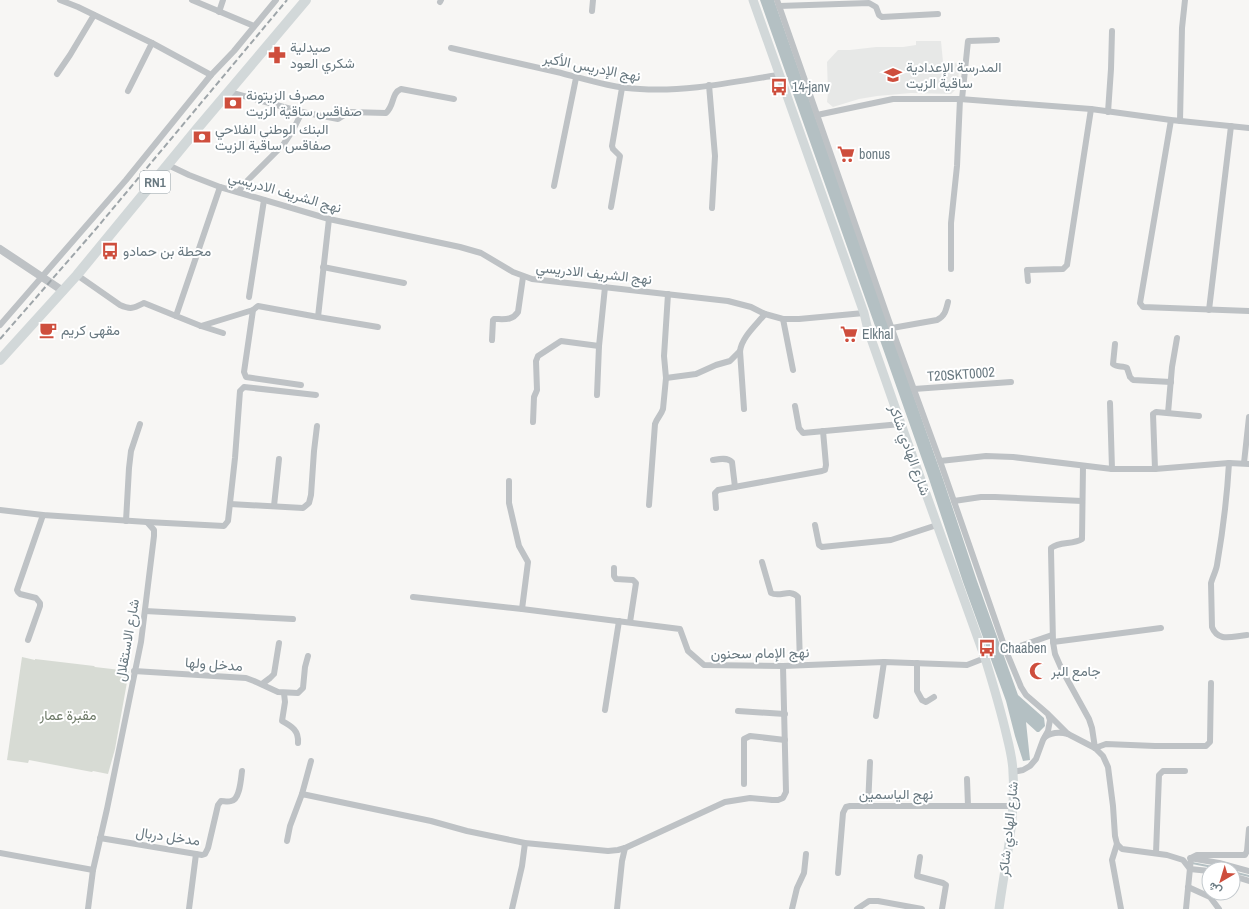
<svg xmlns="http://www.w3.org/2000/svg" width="1249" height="909" viewBox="0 0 1249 909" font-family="'Archivo Narrow',Vazirmatn,sans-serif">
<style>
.built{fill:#e7e8e7}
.green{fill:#d7dbd4}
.water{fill:#b4c0c3}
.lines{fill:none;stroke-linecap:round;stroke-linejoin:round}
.stream{stroke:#b4c0c3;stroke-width:2}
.minor{stroke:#bec2c5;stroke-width:6}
.tertiary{stroke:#bec2c5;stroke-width:8}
.secondary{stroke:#d2d8d9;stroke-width:9}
.primary{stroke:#d2d8d9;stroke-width:10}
.rail{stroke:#9ea5a9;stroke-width:2;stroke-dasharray:6 3;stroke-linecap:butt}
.labels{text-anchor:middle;stroke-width:4;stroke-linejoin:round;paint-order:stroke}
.shield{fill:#fff;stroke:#96a1a7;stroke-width:1}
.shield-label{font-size:13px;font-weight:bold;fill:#697981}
.poi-label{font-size:14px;fill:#697981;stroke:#fff;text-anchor:start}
.street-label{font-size:14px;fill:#697981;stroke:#fff}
.park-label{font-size:14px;fill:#6d7967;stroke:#fff}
</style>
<rect width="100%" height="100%" fill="#f7f6f4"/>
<polygon class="built" points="916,41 941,41 943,62 959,63 958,87 951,94 911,93 877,96 859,99 833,107 827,102 828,93 827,62 838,50 850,50 876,47 903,47 916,45"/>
<polygon class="green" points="22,657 35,660 35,659 94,666 95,667 129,671 115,749 108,774 93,771 92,772 29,760 28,763 7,760"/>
<polygon class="water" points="760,0 774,0 943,479 977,581 1018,695 1044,718 1045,726 1039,732 1037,732 1026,722 1030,760 1023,761 1015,736 1006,701 963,582 929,479"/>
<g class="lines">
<g class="stream">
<polyline points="1192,863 1223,869"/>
<polyline points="1233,872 1249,876"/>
</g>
<g class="minor">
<polyline points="60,0 78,7 152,43 211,75"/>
<polyline points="192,0 254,26"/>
<polyline points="777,0 889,321 940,461 1006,651 1021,687 1026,695 1048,714 1050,720 1048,731 1043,740 1036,759 1030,766 1023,770 1013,772"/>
<polyline points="440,2 441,0"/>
<polyline points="779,6 869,3 876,7 879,15 882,17 938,14"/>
<polyline points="592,11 593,0"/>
<polyline points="219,12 223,0"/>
<path d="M451,48c35,8 71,16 106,24 28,7 55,16 83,17 47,3 93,-7 138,-14"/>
<polyline points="57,74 70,55 94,15"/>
<polyline points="709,85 715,156 712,208"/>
<polyline points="128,91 152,43"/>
<path d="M229,92l73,20 36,7 11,-7 37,1c9,-8 5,-20 15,-24l53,10"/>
<polyline points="962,99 968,41 997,40"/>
<polyline points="1108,112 1111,69 1112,31"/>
<polyline points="817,115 893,99 960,99 1091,109 1171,120 1249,128"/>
<polyline points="1171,120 1140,303 1143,307 1249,311"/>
<polyline points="1180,121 1182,28 1185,0"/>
<polyline points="168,165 189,175 220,187 329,219 460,247 481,253 513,272 532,279 728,301 751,307 765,314 783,319 799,319 864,313"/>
<polyline points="554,186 576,78"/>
<polyline points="220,187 176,316 201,326 223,333"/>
<polyline points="238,192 246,182 283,145 293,130 302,112"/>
<polyline points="611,207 620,156 613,149 612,146 622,88"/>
<polyline points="329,219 318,317 378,327"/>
<polyline points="323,267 404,283"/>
<polyline points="951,269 951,223 957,166 960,99"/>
<path d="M77,275l43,30c11,5 14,3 24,-2l32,13"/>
<polyline points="1028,281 1027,270 1063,269 1067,265 1091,109"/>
<polyline points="249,297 264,200"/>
<polyline points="1209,310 1231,126"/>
<polyline points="783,319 793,370"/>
<polyline points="0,325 126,180 211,75 234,51 276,0"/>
<polyline points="201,326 253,310"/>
<path d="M892,328l45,-8c8,-4 9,-10 11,-18"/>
<path d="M492,340l1,-20 1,-1c10,0 18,2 24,-7l5,-35"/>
<path d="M1115,344l-2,20c4,4 10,1 14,4l3,9 3,3 38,2"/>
<polyline points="666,378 696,374 716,365 730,361 740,351"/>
<polyline points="301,385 246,377 244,372 253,310 258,306 318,317"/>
<polyline points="914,389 1011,382"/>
<polyline points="597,395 599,346 605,287"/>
<polyline points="1110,403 1112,469"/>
<polyline points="795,406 799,428 803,433 901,424"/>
<path d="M744,409l-4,-58c2,-14 16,-26 25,-37"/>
<polyline points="1168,413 1172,367 1177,338"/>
<polyline points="533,422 534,397 537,390 536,361 538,356 561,341 599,346"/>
<path d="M713,460c6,-1 14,-3 19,2l3,25"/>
<polyline points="940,461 986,456 1013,457 1112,469 1155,469 1229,463 1249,464"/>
<path d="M1229,463c-2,35 -6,67 -12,102 -1,6 -4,11 -6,18l1,44c6,16 21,9 35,8"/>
<polyline points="1244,463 1249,417"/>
<path d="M1083,466l-1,73c-9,6 -22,2 -31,9v3l2,91 2,12 7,16 27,49 3,9 3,20"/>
<polyline points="1155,469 1153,414 1156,412 1199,416"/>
<polyline points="509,481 509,503 519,546 528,562 522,609"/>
<polyline points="954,501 981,497 995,497 1082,501"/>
<polyline points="230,504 303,508 309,503 311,495 314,451 317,426"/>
<path d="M649,505l6,-81c2,-6 6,-9 8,-15l3,-31 -2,-22 4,-62"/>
<polyline points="274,506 279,459"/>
<polyline points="716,508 715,493 718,490 822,471 825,470 826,465 823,431"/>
<polyline points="0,510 43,515 147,522 154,530 154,536 141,642 107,809 93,870 88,909"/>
<polyline points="126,521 129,468 131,451 140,424"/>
<polyline points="147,522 224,526 228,521 235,458 240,391 244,387 316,395"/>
<polyline points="815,525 819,545 822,547 891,540 937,525"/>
<path d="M762,562l9,31c9,5 19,-5 27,4l2,67"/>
<polyline points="614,568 614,576 616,579 633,580 636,583 630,622"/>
<polyline points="413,597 522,609 680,629 688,651 704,665 783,666 884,662 967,665 985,658"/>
<polyline points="145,611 293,619"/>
<polyline points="28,640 40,606 40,603 36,598 20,594 18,592 17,590 43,515"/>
<polyline points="1053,642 1161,628"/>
<polyline points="1006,651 1052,635"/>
<polyline points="917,663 917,691 922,700 926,702 934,697"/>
<polyline points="134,671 246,678 254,681 278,692 298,693 303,688 305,667 308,656"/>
<polyline points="262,684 270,678 274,674 279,643"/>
<path d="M284,693l1,9 -3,19c9,5 17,9 16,22"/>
<polyline points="605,710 619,621"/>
<polyline points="738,711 785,714"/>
<polyline points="876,716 884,662"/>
<polyline points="1050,716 1068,734 1095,748 1103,756 1108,767 1113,806 1115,836 1117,844 1122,849 1167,855 1183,860 1190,869 1209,871"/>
<path d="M1045,737c7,-5 15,-5 23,-3"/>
<polyline points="1095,748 1106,744 1155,746 1206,746 1210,742 1211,683"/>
<polyline points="967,779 968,806"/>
<polyline points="744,784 744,739 750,736 785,740"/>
<polyline points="302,794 311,761"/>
<polyline points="868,806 870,762"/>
<path d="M100,838l102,17 3,-1 3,-6 10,-43 3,-4c3,0 7,1 10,0 9,-1 10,-23 11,-30"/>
<polyline points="287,841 290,826 302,794 431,821 467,831 525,843 608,851 618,850 625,848 725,802 750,798 772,800 778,800 783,798 786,792 783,666"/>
<polyline points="1117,844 1112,860 1121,909"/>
<polyline points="0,853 93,870"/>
<polyline points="1156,853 1159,775 1163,771 1185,771"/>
<polyline points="920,857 917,876 943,883 946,885 942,909"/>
<polyline points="1190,858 1219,863 1249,871"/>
<polyline points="838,873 843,813 846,807 850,806 1013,806"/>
<polyline points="1233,876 1249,881"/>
<polyline points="1188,887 1210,897 1219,909"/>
<polyline points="189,909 196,854"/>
<polyline points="512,909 522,866 525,843"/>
<polyline points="617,909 622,861 625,848"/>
<polyline points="792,909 797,888 804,873 806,854"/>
<polyline points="857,909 869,901 878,901 922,909"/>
<polyline points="1186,909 1191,858 1197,855 1245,855 1247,851 1249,829"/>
</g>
<polyline class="tertiary" points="0,249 63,291"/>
<path class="secondary" d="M753,0l111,313 4,17 33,94 84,234c8,26 16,53 22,79 3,12 6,24 6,36 3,46 -8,91 -14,136"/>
<polyline class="primary" points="0,360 77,275 197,129 306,0"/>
<polyline class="rail" points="0,339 95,230 287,0"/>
</g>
<defs>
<g id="pharmacy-bare" transform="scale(1.38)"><path d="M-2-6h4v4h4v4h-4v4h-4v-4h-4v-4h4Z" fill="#ce4e3d" stroke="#fff" stroke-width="2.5" paint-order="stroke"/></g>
<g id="school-bare" transform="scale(1.38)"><path d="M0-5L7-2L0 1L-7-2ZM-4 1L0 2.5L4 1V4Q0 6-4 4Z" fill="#ce4e3d" stroke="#fff" stroke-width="2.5" paint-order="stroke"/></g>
<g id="bus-bare" transform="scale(1.38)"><path d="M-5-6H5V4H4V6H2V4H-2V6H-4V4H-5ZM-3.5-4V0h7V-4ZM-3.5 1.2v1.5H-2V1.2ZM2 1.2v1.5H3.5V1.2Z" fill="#ce4e3d" stroke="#fff" stroke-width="2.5" paint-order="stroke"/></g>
<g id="bank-bare" transform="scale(1.38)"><path d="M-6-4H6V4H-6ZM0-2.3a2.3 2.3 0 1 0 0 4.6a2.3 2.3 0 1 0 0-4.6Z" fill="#ce4e3d" stroke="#fff" stroke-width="2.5" paint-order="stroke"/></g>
<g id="supermarket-bare" transform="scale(1.38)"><path d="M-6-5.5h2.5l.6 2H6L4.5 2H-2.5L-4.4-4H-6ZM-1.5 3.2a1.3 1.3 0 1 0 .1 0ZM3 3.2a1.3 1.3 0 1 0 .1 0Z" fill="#ce4e3d" stroke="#fff" stroke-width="2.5" paint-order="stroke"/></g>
<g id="cafe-bare" transform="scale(1.38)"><path d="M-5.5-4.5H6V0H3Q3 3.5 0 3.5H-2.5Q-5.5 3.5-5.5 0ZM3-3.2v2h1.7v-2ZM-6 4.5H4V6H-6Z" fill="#ce4e3d" stroke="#fff" stroke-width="2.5" paint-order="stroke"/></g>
<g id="mosque-bare" transform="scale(1.38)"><path d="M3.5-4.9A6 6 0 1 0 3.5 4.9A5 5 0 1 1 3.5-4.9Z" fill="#ce4e3d" stroke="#fff" stroke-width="2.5" paint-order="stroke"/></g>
</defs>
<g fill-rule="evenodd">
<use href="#pharmacy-bare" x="277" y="55"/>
<use href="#school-bare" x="893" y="75"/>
<use href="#bus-bare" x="779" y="87"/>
<use href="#bank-bare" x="233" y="103"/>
<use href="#bank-bare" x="202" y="137"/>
<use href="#supermarket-bare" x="846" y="154"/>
<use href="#bus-bare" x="110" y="251"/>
<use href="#cafe-bare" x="48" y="330"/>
<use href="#supermarket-bare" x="849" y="334"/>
<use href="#bus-bare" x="987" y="648"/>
<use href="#mosque-bare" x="1038" y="671"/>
</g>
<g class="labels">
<rect class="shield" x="140" y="171" width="30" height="22" rx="3"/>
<g class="shield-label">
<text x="155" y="187">RN1</text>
</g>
<g class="poi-label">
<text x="290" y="52">صيدلية<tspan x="290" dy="16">شكري العود</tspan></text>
<text x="906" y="72">المدرسة الإعدادية<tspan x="906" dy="16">ساقية الزيت</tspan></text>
<text x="792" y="92">14-janv</text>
<text x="246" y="100">مصرف الزيتونة<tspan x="246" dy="16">صفاقس ساقية الزيت</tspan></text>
<text x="215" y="134">البنك الوطني الفلاحي<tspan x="215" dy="16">صفاقس ساقية الزيت</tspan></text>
<text x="859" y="159">bonus</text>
<text x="123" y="256">محطة بن حمادو</text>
<text x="61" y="335">مقهى كريم</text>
<text x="862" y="339">Elkhal</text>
<text x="1000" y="653">Chaaben</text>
<text x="1051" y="676">جامع البر</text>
</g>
<g class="street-label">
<text transform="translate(592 67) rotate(11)" y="5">نهج الإدريس الأكبر</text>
<text transform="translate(285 192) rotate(16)" y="5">نهج الشريف الادريسي</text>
<text transform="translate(594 273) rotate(6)" y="5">نهج الشريف الادريسي</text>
<text transform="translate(961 374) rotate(-4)" y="5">T20SKT0002</text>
<text transform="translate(910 450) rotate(70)" y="5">شارع الهادي شاكر</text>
<text transform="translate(127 640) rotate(-80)" y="5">شارع الاستقلال</text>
<text transform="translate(760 653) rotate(-1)" y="5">نهج الإمام سحنون</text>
<text transform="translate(214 664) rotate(4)" y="5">مدخل ولها</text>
<text x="896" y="799">نهج الياسمين</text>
<text transform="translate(1008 829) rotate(-84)" y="5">شارع الهادي شاكر</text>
<text transform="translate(168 836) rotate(8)" y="5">مدخل دربال</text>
</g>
<g class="park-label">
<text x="68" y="720">مقبرة عمار</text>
</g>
</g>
<g transform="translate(1221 881) rotate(218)"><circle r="19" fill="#ffffff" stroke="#c3c9cd"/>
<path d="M0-3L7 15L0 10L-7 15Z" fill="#ce4e3d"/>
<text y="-6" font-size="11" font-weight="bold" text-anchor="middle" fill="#697981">ش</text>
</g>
</svg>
